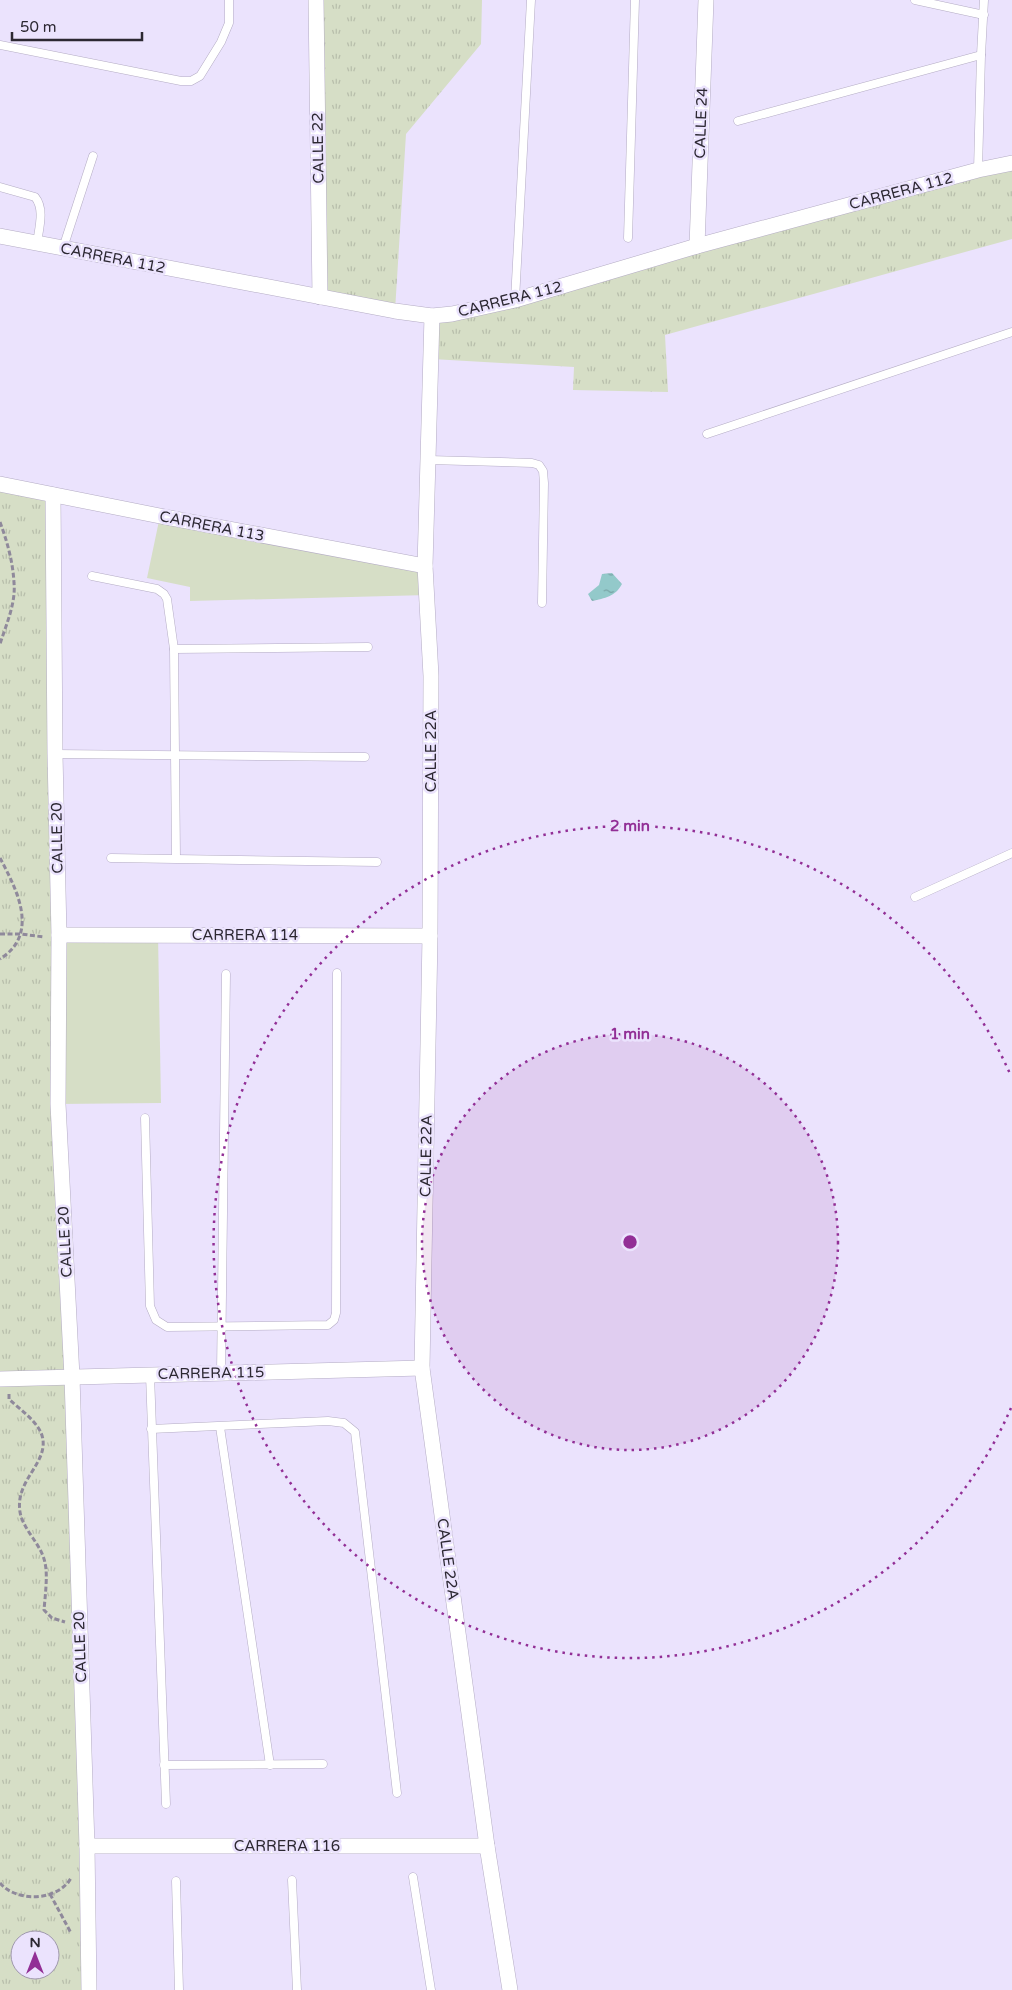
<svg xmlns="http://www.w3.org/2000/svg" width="1012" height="1990" viewBox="0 0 1012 1990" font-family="'Varela Round',sans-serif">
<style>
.green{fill:#d6dec6}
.park{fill:url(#park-tufts);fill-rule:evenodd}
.water{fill:url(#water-ripples)}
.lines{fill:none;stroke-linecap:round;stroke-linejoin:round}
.lane-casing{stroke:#b4acc4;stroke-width:9}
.street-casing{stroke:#b4acc4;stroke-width:16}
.path{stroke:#8f899b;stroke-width:3;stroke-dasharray:5 2.5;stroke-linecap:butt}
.lane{stroke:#fff;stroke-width:8}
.street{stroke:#fff;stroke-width:15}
.ring{fill:none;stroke:#922f96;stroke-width:2.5;stroke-dasharray:2.5 5}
.labels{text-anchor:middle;stroke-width:5;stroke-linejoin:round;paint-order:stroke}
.street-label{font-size:15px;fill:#2c2832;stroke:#ebe3fd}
.centre{fill:#922f96;stroke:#ebe3fd;stroke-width:2.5}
.ring-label{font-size:15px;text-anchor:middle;font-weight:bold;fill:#922f96;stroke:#ebe3fd;stroke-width:5;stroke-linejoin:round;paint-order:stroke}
</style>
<defs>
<pattern id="park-tufts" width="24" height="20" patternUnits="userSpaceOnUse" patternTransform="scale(1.25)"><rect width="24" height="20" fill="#d6dec6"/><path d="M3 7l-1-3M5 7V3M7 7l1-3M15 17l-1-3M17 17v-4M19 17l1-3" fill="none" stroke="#b8beab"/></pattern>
<pattern id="water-ripples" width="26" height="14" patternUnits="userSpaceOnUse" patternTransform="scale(1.25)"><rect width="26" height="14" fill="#93c9ca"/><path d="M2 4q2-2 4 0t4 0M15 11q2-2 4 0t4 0" fill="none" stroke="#78a3a5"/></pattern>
</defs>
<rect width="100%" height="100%" fill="#ebe3fd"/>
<g class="green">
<polygon points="160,516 425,566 428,595 190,601 190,587 147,578"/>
<polygon points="59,935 158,935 161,1103 58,1104"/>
</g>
<g class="park">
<polygon points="316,0 482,0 481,44 406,134 395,311 320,297"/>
<polygon points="1012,163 1012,239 665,335 668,392 573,390 574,367 432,359 432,316"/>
<path d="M0,484l53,11 2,259 34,1236h-89zM20,1940h30v30h-30z"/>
</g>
<path class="water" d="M612,573l10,11c-7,13 -17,14 -30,17l-4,-7 11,-9 3,-11z"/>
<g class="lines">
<g class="lane-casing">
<g id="lane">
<polyline points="915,0 984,15"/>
<polyline points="0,45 181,81 191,81 200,76 221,42 229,23 229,0"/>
<polyline points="738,121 981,55"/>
<polyline points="978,170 981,55 984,0"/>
<path d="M0,187l35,10c10,12 4,31 2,46"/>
<polyline points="628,238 635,0"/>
<polyline points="63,248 93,156"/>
<polyline points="515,300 531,0"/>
<polyline points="707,434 1012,332"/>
<polyline points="429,460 532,463 539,465 543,471 544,483 542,603"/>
<polyline points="92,576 157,589 164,594 167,599 174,649 176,858"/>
<polyline points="174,649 368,647"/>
<polyline points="55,754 365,757"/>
<polyline points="111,858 377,862"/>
<polyline points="915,897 1012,853"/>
<polyline points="145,1118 150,1306 156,1320 167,1327 328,1325 334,1320 336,1313 337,973"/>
<polyline points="221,1373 226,974"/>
<polyline points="150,1375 166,1804"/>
<polyline points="220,1427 270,1765"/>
<polyline points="151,1429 328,1421 344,1423 355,1432 397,1793"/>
<polyline points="164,1765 323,1764"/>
<polyline points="413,1877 431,1990"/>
<polyline points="292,1880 297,1990"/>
<polyline points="176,1881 179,1990"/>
</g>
</g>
<g class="street-casing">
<g id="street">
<polyline points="316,0 320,297"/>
<polyline points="0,236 395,311 432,316 452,314 515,300 697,246 978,170 1012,163"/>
<polyline points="697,246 706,0"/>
<polyline points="432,316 425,566 431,676 430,936 422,1368 487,1846 510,1990"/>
<polyline points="0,484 160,516 425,566"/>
<polyline points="53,495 55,754 59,935 58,1104 72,1377 87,1846 89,1990"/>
<polyline points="59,935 430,936"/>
<polyline points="0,1379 422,1368"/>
<polyline points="87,1846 487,1846"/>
</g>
</g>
<g class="path">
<path d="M0,522c7,19 13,40 14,61 2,20 -8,42 -14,61"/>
<path d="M0,858c17,32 40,76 0,101"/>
<polyline points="0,934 21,934 44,937"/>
<path d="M9,1394v5c11,11 32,24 34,41 3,25 -28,41 -23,72 3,18 22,33 25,51 3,12 0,34 -1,47l8,8 13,4"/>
<path d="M0,1883c17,20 58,18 71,-5"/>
<polyline points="50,1894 71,1933"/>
</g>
<use href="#lane" class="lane"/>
<use href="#street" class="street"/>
</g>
<circle cx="630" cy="1242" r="208" fill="#922f96" fill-opacity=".12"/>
<g class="ring">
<circle cx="630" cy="1242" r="208"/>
<path d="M1011 1408A416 416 0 1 1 1011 1076"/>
</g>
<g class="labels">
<g class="street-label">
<text transform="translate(701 123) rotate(-88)" y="5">CALLE 24</text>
<text transform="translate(318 148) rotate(-91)" y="5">CALLE 22</text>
<text transform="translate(901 191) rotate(-15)" y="5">CARRERA 112</text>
<text transform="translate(113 258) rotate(11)" y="5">CARRERA 112</text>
<text transform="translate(510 299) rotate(-14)" y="5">CARRERA 112</text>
<text transform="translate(212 526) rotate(11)" y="5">CARRERA 113</text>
<text transform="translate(431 751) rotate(-90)" y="5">CALLE 22A</text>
<text transform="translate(57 838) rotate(-91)" y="5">CALLE 20</text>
<text x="245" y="940">CARRERA 114</text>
<text transform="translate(426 1156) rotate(-89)" y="5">CALLE 22A</text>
<text transform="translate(65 1242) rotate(-93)" y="5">CALLE 20</text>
<text transform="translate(211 1373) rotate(-1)" y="5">CARRERA 115</text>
<text transform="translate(448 1559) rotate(82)" y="5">CALLE 22A</text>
<text transform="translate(80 1647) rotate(-92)" y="5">CALLE 20</text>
<text x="287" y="1851">CARRERA 116</text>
</g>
</g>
<circle cx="630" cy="1242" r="8" class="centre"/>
<g class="ring-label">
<text x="630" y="831">2 min</text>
<text x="630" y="1039">1 min</text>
</g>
<g transform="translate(35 1955)"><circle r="24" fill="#ebe3fd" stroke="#9f98ac"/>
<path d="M0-4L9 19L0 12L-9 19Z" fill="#922f96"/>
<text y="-8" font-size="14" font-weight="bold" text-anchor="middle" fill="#2c2832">N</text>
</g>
<path d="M12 32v8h130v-8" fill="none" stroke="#2c2832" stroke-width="2.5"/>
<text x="20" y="32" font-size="15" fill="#2c2832" stroke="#ebe3fd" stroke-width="4" paint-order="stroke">50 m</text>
</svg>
